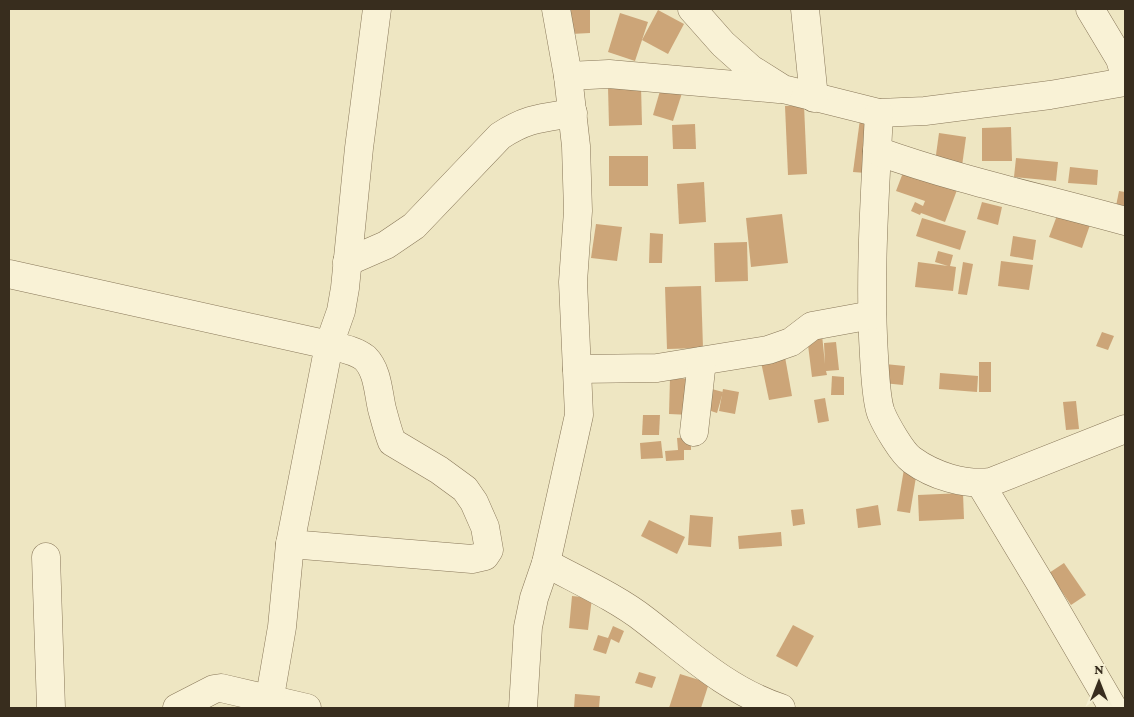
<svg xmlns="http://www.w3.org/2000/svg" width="1134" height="717" viewBox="0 0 1134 717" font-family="'Crimson Pro',serif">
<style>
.building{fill:#cca578}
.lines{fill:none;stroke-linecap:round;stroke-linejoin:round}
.minor-casing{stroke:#887759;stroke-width:29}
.minor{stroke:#f9f2d6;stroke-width:28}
</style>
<rect width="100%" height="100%" fill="#eee6c2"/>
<g class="building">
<polygon points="570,9 590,9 590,33 571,34"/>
<polygon points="658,10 684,24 668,54 642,40"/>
<polygon points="620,13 648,22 635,61 608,52"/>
<polygon points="662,84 683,90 673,121 653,115"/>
<polygon points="641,86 642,125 609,126 608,87"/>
<polygon points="804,105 807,174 788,175 785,106"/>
<polygon points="860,119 873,121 866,173 853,172"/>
<polygon points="695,124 696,149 673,149 672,125"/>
<polygon points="1011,127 1012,161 982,161 982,128"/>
<polygon points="939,133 966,137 962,166 935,162"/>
<rect x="609" y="156" width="39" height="30"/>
<polygon points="1016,158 1058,162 1056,181 1014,177"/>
<polygon points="1070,167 1098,170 1097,185 1068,183"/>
<polygon points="904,170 960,182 945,222 921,213 920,215 911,211 915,202 923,206 925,201 896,191"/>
<polygon points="704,182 706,222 679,224 677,184"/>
<polygon points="1119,191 1125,192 1125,213 1115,211"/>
<polygon points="982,202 1002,207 998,225 977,219"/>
<polygon points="1059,210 1091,222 1082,248 1049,237"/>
<polygon points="782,214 788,263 751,267 746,218"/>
<polygon points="922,218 966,231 960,250 916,236"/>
<polygon points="596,224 622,227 617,261 591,258"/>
<polygon points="650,233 663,234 662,263 649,263"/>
<polygon points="1013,236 1036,240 1033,260 1010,256"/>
<polygon points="747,242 748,281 715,282 714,243"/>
<polygon points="938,251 953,255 950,266 956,267 953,291 915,287 918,262 948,266 935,262"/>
<polygon points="1001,261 1033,265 1029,290 998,286"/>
<polygon points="963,262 973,264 967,295 958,294"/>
<polygon points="701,286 703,348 667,349 665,287"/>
<polygon points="1102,332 1114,336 1108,350 1096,346"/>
<polygon points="822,335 825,364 824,343 836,342 839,370 826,371 827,375 812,377 807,337"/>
<polygon points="785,357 792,396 769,400 761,362"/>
<rect x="979" y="362" width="12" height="30"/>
<polygon points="885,364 905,366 903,385 883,383"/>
<polygon points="940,373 978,376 977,392 939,389"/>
<polygon points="832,376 844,377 844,395 831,395"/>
<polygon points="670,378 692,379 691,415 669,414"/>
<polygon points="708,388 723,392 717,413 702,408"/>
<polygon points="723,389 739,392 735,414 719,411"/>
<polygon points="825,398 829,421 818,423 814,400"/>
<polygon points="1076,401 1079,429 1066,430 1063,402"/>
<polygon points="643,415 660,415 659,435 642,435"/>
<polygon points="691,437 691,450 684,450 684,460 666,461 665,451 678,450 677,438"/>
<polygon points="661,441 663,458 641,459 640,443"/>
<polygon points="904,469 917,471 910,513 897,511"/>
<polygon points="963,493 964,519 919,521 918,495"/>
<polygon points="878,505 881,525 858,528 856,509"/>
<polygon points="803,509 805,524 793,526 791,510"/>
<polygon points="690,515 713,517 711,547 688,545"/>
<polygon points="649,520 685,537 677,554 641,536"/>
<polygon points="781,532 782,546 739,549 738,536"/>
<polygon points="1064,563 1086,595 1071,605 1049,573"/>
<polygon points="572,596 592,598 588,630 569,628"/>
<polygon points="793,625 814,636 797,667 776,656"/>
<polygon points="613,626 624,631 619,643 611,639 606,654 593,650 598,635 608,638"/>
<polygon points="639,672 656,677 652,688 635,683"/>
<polygon points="680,674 709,683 701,708 669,708"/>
<polygon points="575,694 600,696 599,708 574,708"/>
</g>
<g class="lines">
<g class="minor-casing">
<g id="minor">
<polyline points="692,9 723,44 751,69 783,89 879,113 925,111 1050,95 1125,82"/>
<polyline points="805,9 814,98"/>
<polyline points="1090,9 1120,59 1125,76"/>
<polyline points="568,76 609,74 779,89"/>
<path d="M879,113c-4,81 -10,163 -5,243 1,15 2,44 7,57 5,12 21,40 31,47 22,16 52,25 79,22l134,-53"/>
<path d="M877,151c81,29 165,47 248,70"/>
<path d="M347,262l39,-17 28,-19 86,-90c27,-18 42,-18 73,-23"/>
<path d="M9,274l320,71c12,3 26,5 36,13 13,13 13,34 17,51 3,11 6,23 10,33l47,28 26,19 9,13 11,25 4,23 -4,6 -13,3 -182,-15"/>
<polyline points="577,369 657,368 768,350 791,342 812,326 872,315"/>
<polyline points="694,432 702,361"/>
<polyline points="980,483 1039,581 1113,708"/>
<polyline points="46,557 51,708"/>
<path d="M546,563c31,17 71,35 99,57 43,33 83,71 136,88"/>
<polyline points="177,708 214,689 221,688 307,708"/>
<polyline points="268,708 282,627 290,544 329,345 341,311 345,288 359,148 377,9"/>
<polyline points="523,708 528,627 534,598 546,563 579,415 573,282 578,211 576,146 568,76 556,9"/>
</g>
</g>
<use href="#minor" class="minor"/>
</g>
<rect width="1134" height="717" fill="none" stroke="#382d1e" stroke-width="20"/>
<g transform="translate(1099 682)" stroke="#f5efd2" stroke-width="4" paint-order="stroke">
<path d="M0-4L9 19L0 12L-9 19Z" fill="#382d1e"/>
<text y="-8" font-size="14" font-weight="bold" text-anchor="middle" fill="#382d1e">N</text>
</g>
</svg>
